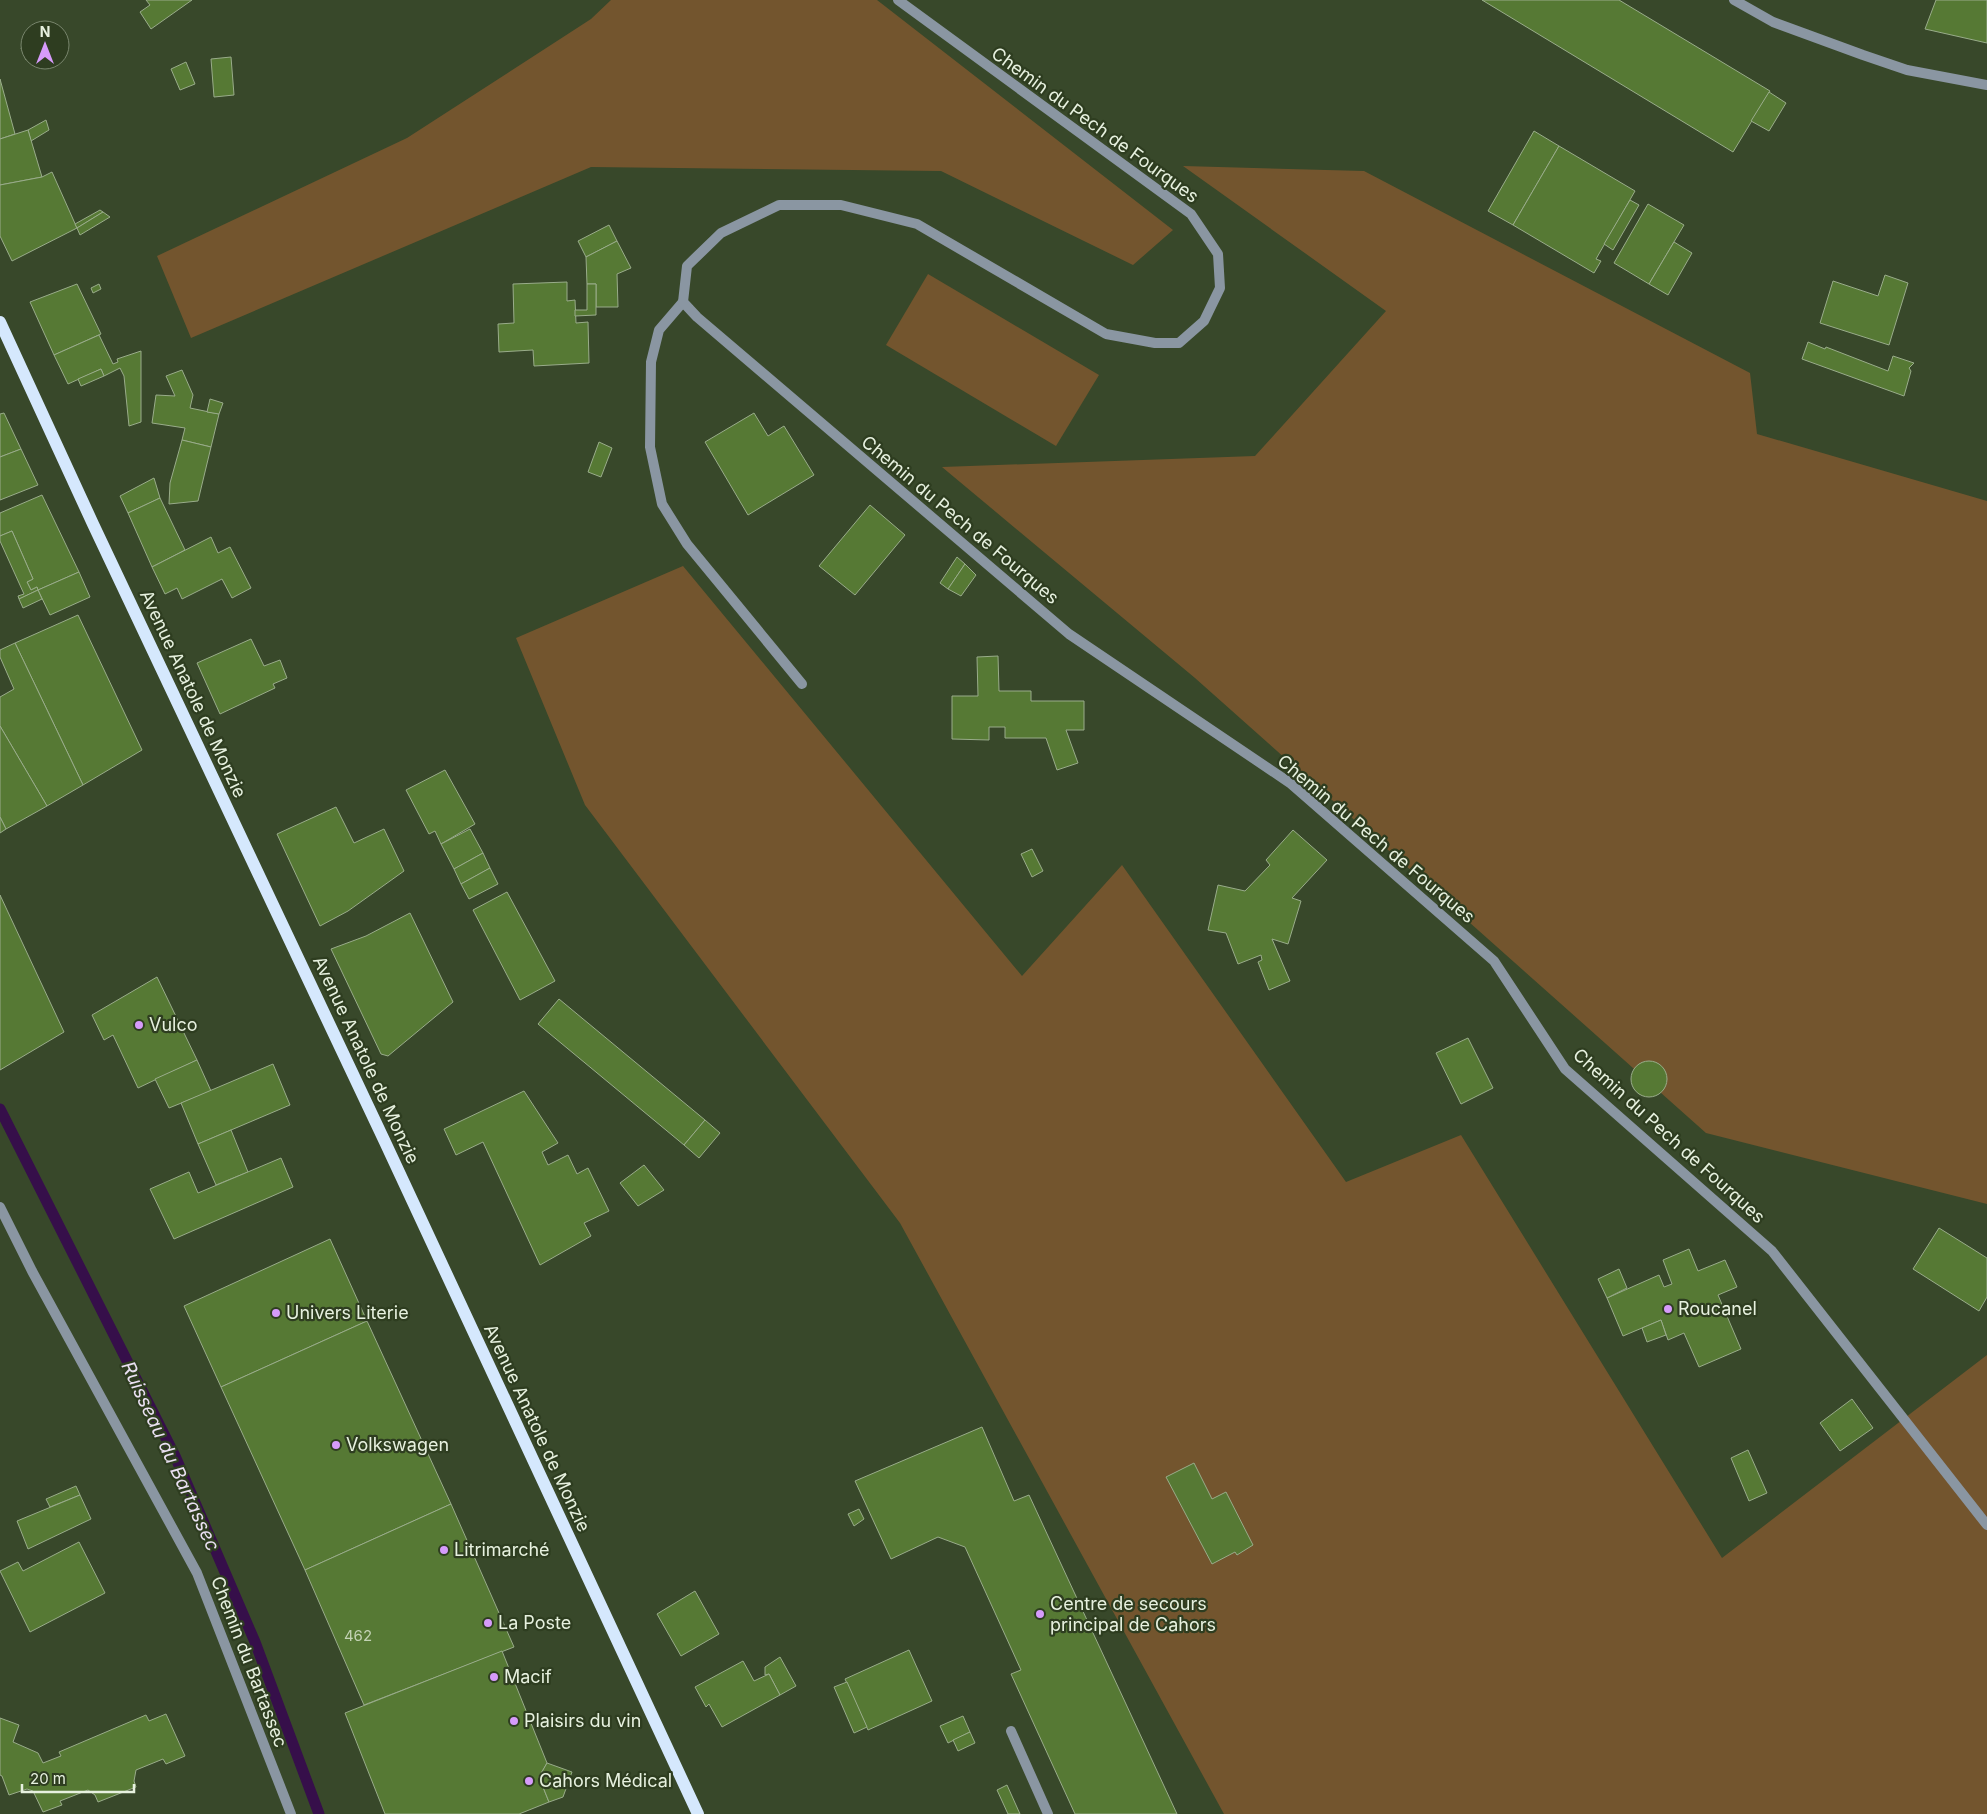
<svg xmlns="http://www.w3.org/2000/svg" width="1987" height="1814" viewBox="0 0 1987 1814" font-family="Inter,sans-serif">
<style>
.green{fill:#73552e}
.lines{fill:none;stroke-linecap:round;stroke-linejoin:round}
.stream{stroke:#360f4a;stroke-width:11}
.building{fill:#567934;stroke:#99ac8a}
.service{stroke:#8a96a2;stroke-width:10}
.minor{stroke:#8a96a2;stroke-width:10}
.tertiary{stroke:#8a96a2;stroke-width:10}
.primary{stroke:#d5e8fd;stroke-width:12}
.poi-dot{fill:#d69bfa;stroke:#2e3d20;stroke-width:2}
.labels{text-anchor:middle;stroke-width:4.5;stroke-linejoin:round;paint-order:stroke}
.number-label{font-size:15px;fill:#c3d3b4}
.street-label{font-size:18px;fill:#e7f1df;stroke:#2e3d20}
.poi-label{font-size:18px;fill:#e7f1df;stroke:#2e3d20;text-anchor:start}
.water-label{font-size:19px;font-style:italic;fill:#eae0f2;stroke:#2e3d20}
</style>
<rect width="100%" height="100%" fill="#38482a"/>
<g class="green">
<polygon points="611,0 877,0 1173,230 1133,265 941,171 591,167 191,338 157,256 407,138 591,19"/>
<polygon points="1183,166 1364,171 1750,373 1757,434 1987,501 1987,1204 1706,1133 1195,678 942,467 1255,456 1386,311"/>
<polygon points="928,274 1099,375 1056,446 886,345"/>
<polygon points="683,566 1022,976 1122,865 1346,1182 1461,1135 1722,1558 1987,1355 1987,1814 1224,1814 900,1223 585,805 516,638"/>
</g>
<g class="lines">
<polyline class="stream" points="0,1109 175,1456 255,1642 319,1814"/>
</g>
<g class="building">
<polygon points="146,0 192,0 151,29 140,12 150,5"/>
<polygon points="1482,0 1619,0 1770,91 1733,152"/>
<polygon points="1936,0 1987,0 1987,43 1925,29"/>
<polygon points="30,45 30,58 26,60 21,48"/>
<polygon points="231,57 234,95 214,97 211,59"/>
<polygon points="186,62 195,84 180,90 171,69"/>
<polygon points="0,79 15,134 0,139"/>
<polygon points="1769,92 1786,103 1769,131 1751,121"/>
<polygon points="46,120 49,130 31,141 28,130"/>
<polygon points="28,130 42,177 0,185 0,139"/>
<polygon points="1534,131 1559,146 1513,225 1488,211"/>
<polygon points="1559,146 1635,191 1596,259 1601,261 1594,273 1513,225"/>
<polygon points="52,172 77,228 12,261 0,236 0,185 42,177"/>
<polygon points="1630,200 1639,205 1613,250 1604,244"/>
<polygon points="1648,204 1684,225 1649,284 1614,263"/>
<polygon points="100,210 103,212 77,228 75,224"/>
<polygon points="103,212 110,217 80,235 77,228"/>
<polygon points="609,225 617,241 586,257 578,241"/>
<polygon points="617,241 631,268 617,274 618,307 596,307 596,284 587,284 586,257"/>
<polygon points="1674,242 1692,253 1668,295 1649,284"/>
<polygon points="1885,275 1908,283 1889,345 1820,323 1833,281 1878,296"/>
<polygon points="567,282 567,301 575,300 576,323 588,322 589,363 534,366 533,350 499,352 498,324 514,323 513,284"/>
<polygon points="77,284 101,334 54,355 30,302"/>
<polygon points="99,284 101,289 93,293 91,288"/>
<polygon points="587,284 596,284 596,315 575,316 575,310 587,310"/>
<polygon points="99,335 113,364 118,362 117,359 141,351 141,422 129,426 124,376 120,368 104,376 101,369 68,384 54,355"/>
<polygon points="1808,342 1825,349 1826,347 1888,371 1893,356 1914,363 1909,368 1911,371 1904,396 1802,359"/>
<polygon points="101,369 104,376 81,386 78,379"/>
<polygon points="182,370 193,395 190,408 219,414 211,447 182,440 185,428 152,423 156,395 175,396 166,376"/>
<polygon points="210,399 223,403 219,414 207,412"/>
<polygon points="4,413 21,449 0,457 0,414"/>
<polygon points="754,413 768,436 784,426 814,475 748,515 705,442"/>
<polygon points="182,440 211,447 198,501 169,504 170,483"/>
<polygon points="599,442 612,448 601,477 588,472"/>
<polygon points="21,449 38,485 0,500 0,457"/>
<polygon points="154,478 160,498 128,513 120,496"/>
<polygon points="42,495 79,572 38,590 37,587 31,590 27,582 33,579 12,531 0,536 0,513"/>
<polygon points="160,498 185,550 152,567 128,513"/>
<polygon points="870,505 905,535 855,595 819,566"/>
<polygon points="12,531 33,579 27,582 31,590 37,587 38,590 19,599 18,596 24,594 0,541 0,536"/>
<polygon points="211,537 218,553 230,547 251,588 232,598 222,579 182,599 177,588 165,594 152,567"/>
<polygon points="957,557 965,564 948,589 940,583"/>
<polygon points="965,564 976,575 961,596 948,589"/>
<polygon points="79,572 90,597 50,615 38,590"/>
<polygon points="38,590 42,599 23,608 19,599"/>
<polygon points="78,615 142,750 83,785 15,643"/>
<polygon points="251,639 264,666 280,660 287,678 273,684 275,688 220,714 197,663"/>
<polygon points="15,643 83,785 47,806 0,726 0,697 14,689 0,657 0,650"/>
<polygon points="998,656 999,691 1031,691 1031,701 1084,701 1084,730 1066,730 1078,763 1057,770 1046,738 1005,738 1005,727 989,727 989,740 952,739 952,696 978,696 977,657"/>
<polygon points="0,726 47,806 6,829 0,817"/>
<polygon points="445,770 475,824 441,844 435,831 429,834 406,790"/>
<polygon points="336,807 354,843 384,829 404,871 348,911 320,926 277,834"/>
<polygon points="0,817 6,829 0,833"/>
<polygon points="470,829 483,853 454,869 441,844"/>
<polygon points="1293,830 1327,860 1292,898 1301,901 1288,944 1272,939 1290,981 1269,990 1258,962 1262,960 1261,955 1238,964 1226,933 1208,930 1218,885 1245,891 1270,865 1266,860"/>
<polygon points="1032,849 1043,871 1032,877 1021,854"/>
<polygon points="483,853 490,868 461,884 454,869"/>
<polygon points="490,868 498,884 469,899 461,884"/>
<polygon points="507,892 555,981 520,1000 473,910"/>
<polygon points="0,895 64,1032 0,1070"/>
<polygon points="410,913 453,1002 388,1056 381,1054 331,949 366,936"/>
<polygon points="157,977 197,1060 138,1088 113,1035 104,1040 92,1015"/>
<polygon points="559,999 705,1120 684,1145 538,1024"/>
<polygon points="1468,1038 1493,1088 1461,1104 1436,1053"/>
<polygon points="197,1060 211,1091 169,1108 155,1079"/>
<circle cx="1649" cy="1079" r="18"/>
<polygon points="273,1064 290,1105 198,1144 181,1103"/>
<polygon points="524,1091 558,1143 542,1152 548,1165 568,1155 577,1174 588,1168 609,1211 584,1223 591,1236 540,1265 483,1142 456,1155 444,1129"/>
<polygon points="705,1120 720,1133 699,1158 684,1145"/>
<polygon points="231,1130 248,1172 216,1185 198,1144"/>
<polygon points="281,1158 293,1187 174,1239 150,1189 189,1172 198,1193"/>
<polygon points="644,1165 664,1190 638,1206 620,1183"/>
<polygon points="1939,1228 1987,1258 1987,1297 1979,1311 1913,1269"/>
<polygon points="330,1239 367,1321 221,1387 184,1306"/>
<polygon points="1689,1249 1698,1271 1725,1260 1737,1287 1718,1295 1741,1349 1699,1367 1684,1333 1668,1340 1661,1320 1623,1336 1607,1298 1659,1275 1664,1287 1672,1284 1663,1260"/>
<polygon points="1619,1269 1627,1288 1607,1298 1598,1279"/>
<polygon points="1661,1320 1666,1335 1647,1342 1642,1328"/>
<polygon points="367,1321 451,1504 305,1570 221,1387"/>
<polygon points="1852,1399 1873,1428 1840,1451 1820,1423"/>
<polygon points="982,1427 1014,1501 1029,1495 1177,1814 1075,1814 1011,1674 1021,1670 965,1547 938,1537 891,1559 855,1481"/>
<polygon points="1748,1450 1767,1493 1749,1501 1731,1458"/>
<polygon points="1194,1463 1212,1499 1226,1492 1253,1545 1237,1555 1235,1552 1212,1564 1166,1477"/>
<polygon points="76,1486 80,1495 50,1507 46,1499"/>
<polygon points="80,1495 91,1519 28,1549 17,1521"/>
<polygon points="451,1504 514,1647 364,1705 305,1570"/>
<polygon points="859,1509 864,1519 854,1526 848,1514"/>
<polygon points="79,1542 105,1593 30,1632 0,1571 18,1562 23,1571"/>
<polygon points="695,1591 719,1634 681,1656 657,1614"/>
<polygon points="909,1650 932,1701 868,1730 845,1679"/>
<polygon points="502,1651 547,1763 539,1777 549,1802 519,1814 385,1814 345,1713"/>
<polygon points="780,1657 796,1686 780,1695 769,1674 765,1675 765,1667"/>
<polygon points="743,1661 754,1681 769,1674 780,1695 722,1727 709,1704 706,1707 695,1687"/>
<polygon points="847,1682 867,1727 854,1733 834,1687"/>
<polygon points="166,1714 185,1756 166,1764 163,1759 136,1770 134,1781 136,1787 98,1802 95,1795 88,1790 60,1801 62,1805 43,1812 33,1791 27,1789 9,1795 2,1776 0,1775 0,1718 19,1725 13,1742 38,1753 43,1763 61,1756 59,1752 146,1715 149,1721"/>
<polygon points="963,1716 970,1732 948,1743 940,1726"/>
<polygon points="970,1732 975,1743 958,1751 953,1740"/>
<polygon points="547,1763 572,1772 563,1797 549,1802 539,1777"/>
<polygon points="1007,1785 1020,1814 1008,1814 997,1790"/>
</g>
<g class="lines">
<g class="service">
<polyline points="683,302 659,330 651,362 650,447 662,504 687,544 802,684"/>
<polyline points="1011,1731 1048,1814"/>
</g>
<g class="minor">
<polyline points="898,0 1191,214 1218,254 1220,288 1204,321 1179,343 1155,343 1106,334 917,224 841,205 779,205 721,233 687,266 683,302 697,317 1069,634 1290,783 1494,961 1565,1069 1772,1251 1987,1525"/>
<polyline points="0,1207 32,1271 197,1573 291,1814"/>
</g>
<polyline class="tertiary" points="1734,0 1773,22 1863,55 1907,70 1987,85"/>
<polyline class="primary" points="0,322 93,524 385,1142 698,1814"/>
</g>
<g class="poi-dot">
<circle cx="139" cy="1025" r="5"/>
<circle cx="1668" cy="1309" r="5"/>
<circle cx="276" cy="1313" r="5"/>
<circle cx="336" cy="1445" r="5"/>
<circle cx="444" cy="1550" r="5"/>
<circle cx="1040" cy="1614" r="5"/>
<circle cx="488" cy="1623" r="5"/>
<circle cx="494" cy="1677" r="5"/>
<circle cx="514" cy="1721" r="5"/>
<circle cx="529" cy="1781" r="5"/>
</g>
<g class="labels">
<g class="number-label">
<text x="358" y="1641">462</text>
</g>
<g class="street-label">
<text transform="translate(1095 125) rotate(36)" y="6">Chemin du Pech de Fourques</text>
<text transform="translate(960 520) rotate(40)" y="6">Chemin du Pech de Fourques</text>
<text transform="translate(193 694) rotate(65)" y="6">Avenue Anatole de Monzie</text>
<text transform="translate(1376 839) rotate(40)" y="6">Chemin du Pech de Fourques</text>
<text transform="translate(366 1060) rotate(65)" y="6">Avenue Anatole de Monzie</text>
<text transform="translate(1669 1136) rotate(42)" y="6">Chemin du Pech de Fourques</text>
<text transform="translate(537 1428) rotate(65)" y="6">Avenue Anatole de Monzie</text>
<text transform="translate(249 1662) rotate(69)" y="6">Chemin du Bartassec</text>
</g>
<g class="poi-label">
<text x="149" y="1031">Vulco</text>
<text x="1678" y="1315">Roucanel</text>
<text x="286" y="1319">Univers Literie</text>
<text x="346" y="1451">Volkswagen</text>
<text x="454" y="1556">Litrimarché</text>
<text x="1050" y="1610">Centre de secours<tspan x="1050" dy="21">principal de Cahors</tspan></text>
<text x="498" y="1629">La Poste</text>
<text x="504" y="1683">Macif</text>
<text x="524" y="1727">Plaisirs du vin</text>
<text x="539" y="1787">Cahors Médical</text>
</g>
<g class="water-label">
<text transform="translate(171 1456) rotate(65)" y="7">Ruisseau du Bartassec</text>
</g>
</g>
<g transform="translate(45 45)"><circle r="24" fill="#2e3d20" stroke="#78856c"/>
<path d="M0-4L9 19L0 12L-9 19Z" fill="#d69bfa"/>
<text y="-8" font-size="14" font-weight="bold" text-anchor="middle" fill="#e7f1df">N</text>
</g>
<path d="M22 1784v8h112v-8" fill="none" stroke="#e7f1df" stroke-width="2.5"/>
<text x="30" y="1784" font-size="15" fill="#e7f1df" stroke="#2e3d20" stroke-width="4" paint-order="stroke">20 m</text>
</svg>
